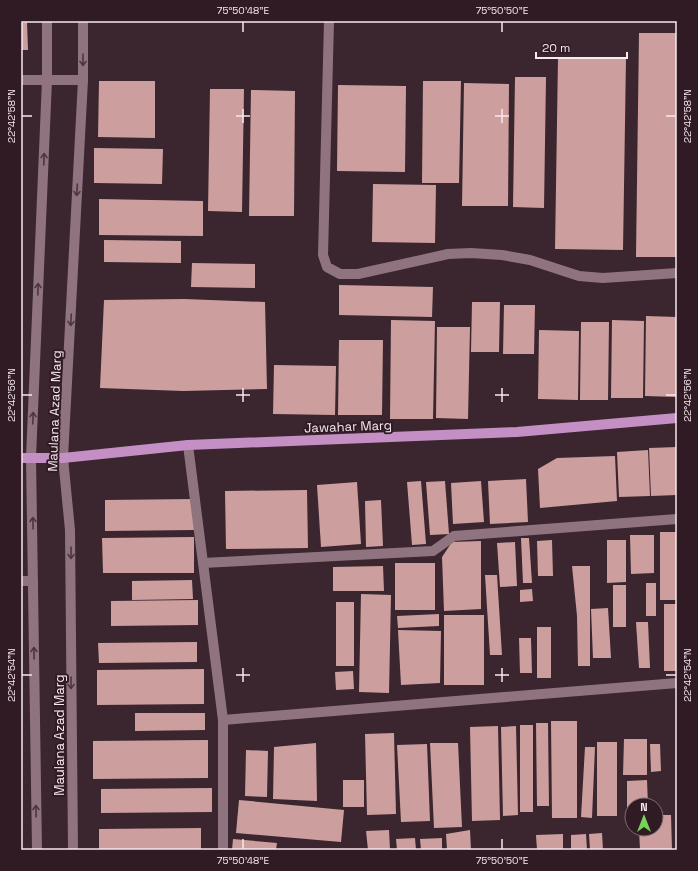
<svg xmlns="http://www.w3.org/2000/svg" width="698" height="871" viewBox="0 0 698 871" font-family="'Space Grotesk',sans-serif">
<style>
.building{fill:#cc9f9e}
.lines{fill:none;stroke-linecap:round;stroke-linejoin:round}
.minor{stroke:#8f7480;stroke-width:10}
.major{stroke:#c38fc4;stroke-width:10}
.oneway{stroke:#4c3640}
.ticks{fill:none;stroke:#f8e8ef;stroke-width:1.5}
.labels{text-anchor:middle;stroke-width:4;stroke-linejoin:round;paint-order:stroke}
.street-label{font-size:13px;fill:#f8e8ef;stroke:#301b25}
.neatline{fill:none;stroke:#f8e8ef;stroke-width:1.5}
.ticks-label{font-size:10px;text-anchor:middle;fill:#f8e8ef}
</style>
<rect width="100%" height="100%" fill="#3b252f"/>
<g class="building">
<polygon points="27,22 28,50 21,50 21,23"/>
<polygon points="639,33 677,33 677,257 636,257"/>
<polygon points="558,58 626,59 623,250 555,249"/>
<polygon points="515,77 546,77 544,208 513,207"/>
<polygon points="99,81 155,81 155,138 98,137"/>
<polygon points="423,81 461,81 459,183 422,183"/>
<polygon points="464,83 509,84 508,206 462,206"/>
<polygon points="338,85 406,86 405,172 337,171"/>
<polygon points="210,89 244,89 242,212 208,211"/>
<polygon points="251,90 295,91 294,216 249,216"/>
<polygon points="94,148 163,149 162,184 94,183"/>
<polygon points="373,184 436,185 435,243 372,242"/>
<polygon points="99,199 203,201 203,236 99,235"/>
<polygon points="104,240 181,241 181,263 104,262"/>
<polygon points="192,263 255,264 255,288 191,287"/>
<polygon points="339,285 433,287 432,317 339,315"/>
<polygon points="184,299 265,302 267,389 183,391 100,388 104,300"/>
<polygon points="472,302 500,302 499,352 471,352"/>
<polygon points="504,305 535,305 534,354 503,354"/>
<polygon points="646,316 677,317 677,397 645,396"/>
<polygon points="391,320 435,321 433,419 390,419"/>
<polygon points="612,320 644,321 643,398 611,398"/>
<polygon points="581,322 609,322 608,400 580,400"/>
<polygon points="437,327 470,327 468,419 436,418"/>
<polygon points="539,330 579,331 578,400 538,399"/>
<polygon points="339,340 383,340 382,415 338,415"/>
<polygon points="274,365 336,366 335,415 273,414"/>
<polygon points="677,447 677,495 651,496 649,448"/>
<polygon points="648,450 650,496 619,497 617,452"/>
<polygon points="615,456 617,501 540,508 538,469 557,458"/>
<polygon points="526,479 528,522 490,524 488,481"/>
<polygon points="421,481 426,544 412,545 407,482"/>
<polygon points="445,481 449,534 430,535 426,482"/>
<polygon points="481,481 484,522 453,524 451,483"/>
<polygon points="357,482 361,544 321,547 317,485"/>
<polygon points="307,490 308,548 226,549 225,491"/>
<polygon points="194,499 194,530 105,531 105,500"/>
<polygon points="381,500 383,546 366,547 365,501"/>
<rect x="660" y="532" width="17" height="68"/>
<polygon points="630,535 654,535 654,573 631,574"/>
<polygon points="194,537 194,573 103,573 102,538"/>
<polygon points="521,538 529,538 532,583 523,583"/>
<polygon points="552,540 553,576 538,576 537,541"/>
<polygon points="607,540 626,540 626,582 607,583"/>
<polygon points="481,541 481,609 444,611 442,557 452,542"/>
<polygon points="515,542 517,586 500,587 497,543"/>
<rect x="395" y="563" width="40" height="47"/>
<polygon points="383,566 384,591 333,591 333,567"/>
<polygon points="572,566 590,566 590,666 578,666 577,616"/>
<polygon points="485,575 497,575 502,655 490,655"/>
<polygon points="192,580 193,599 132,600 132,581"/>
<rect x="646" y="583" width="10" height="33"/>
<rect x="613" y="585" width="13" height="42"/>
<polygon points="532,589 533,601 520,602 520,590"/>
<polygon points="361,594 391,595 389,693 359,692"/>
<polygon points="198,600 198,625 111,626 111,601"/>
<rect x="336" y="602" width="18" height="64"/>
<rect x="664" y="604" width="13" height="67"/>
<polygon points="608,608 611,658 593,658 591,609"/>
<polygon points="439,614 439,626 398,628 397,616"/>
<rect x="444" y="615" width="40" height="70"/>
<polygon points="636,622 648,622 650,668 639,668"/>
<rect x="537" y="627" width="14" height="51"/>
<polygon points="398,630 441,631 440,683 401,685"/>
<polygon points="519,638 531,638 532,673 520,673"/>
<polygon points="197,642 197,662 99,663 98,643"/>
<polygon points="204,669 204,704 97,705 97,670"/>
<polygon points="353,671 354,689 336,690 335,672"/>
<polygon points="135,713 205,713 205,730 135,731"/>
<polygon points="551,721 577,721 577,818 552,818"/>
<polygon points="536,723 548,723 549,806 537,806"/>
<rect x="520" y="725" width="13" height="87"/>
<polygon points="498,726 500,820 472,821 470,727"/>
<polygon points="516,726 518,815 503,816 501,727"/>
<polygon points="394,733 396,814 367,815 365,734"/>
<polygon points="624,739 647,739 647,775 623,775"/>
<polygon points="208,740 208,778 93,779 93,741"/>
<rect x="597" y="742" width="20" height="74"/>
<polygon points="316,743 317,801 273,799 274,747"/>
<polygon points="430,743 458,743 462,827 434,828"/>
<polygon points="427,744 430,821 401,822 397,745"/>
<polygon points="650,744 660,744 661,771 651,772"/>
<polygon points="585,747 595,747 592,818 581,817"/>
<polygon points="246,750 268,751 267,797 245,796"/>
<rect x="343" y="780" width="21" height="27"/>
<polygon points="647,780 648,805 632,805 632,809 627,809 627,781"/>
<polygon points="212,788 212,812 101,813 101,789"/>
<polygon points="239,800 344,810 341,842 236,833"/>
<polygon points="656,815 671,815 672,850 640,850 639,829 656,829"/>
<polygon points="201,828 201,850 99,850 99,829"/>
<polygon points="389,830 390,850 368,850 366,831"/>
<polygon points="470,830 471,850 447,850 446,834"/>
<polygon points="602,833 603,850 590,850 589,834"/>
<polygon points="563,834 563,850 537,850 536,835"/>
<polygon points="586,834 587,850 571,850 571,835"/>
<polygon points="415,838 416,850 397,850 396,839"/>
<polygon points="442,838 442,850 421,850 420,839"/>
<polygon points="233,839 277,843 276,850 232,850"/>
</g>
<g class="lines">
<g class="minor">
<polyline points="329,21 323,255 327,267 340,274 358,274 448,254 471,253 502,255 530,260 579,276 603,278 677,273"/>
<polyline points="21,80 83,80"/>
<polyline points="188,445 223,720 223,850"/>
<polyline points="203,563 433,551 454,536 677,519"/>
<polyline points="21,581 33,581"/>
<polyline points="223,720 677,683"/>
<polyline points="37,850 31,457 47,80 47,21"/>
<polyline points="73,850 70,530 63,458 83,80 83,21"/>
</g>
<polyline class="major" points="21,458 63,458 188,445 517,432 677,418"/>
</g>
<defs><path id="oneway-shaft" d="M-6 0H5M1.5-3L5.5 0L1.5 3" fill="none" stroke-width="1.6" stroke-linecap="round" stroke-linejoin="round"/></defs>
<g class="oneway">
<use href="#oneway-shaft" transform="translate(83 60) rotate(90)"/>
<use href="#oneway-shaft" transform="translate(44 159) rotate(-88)"/>
<use href="#oneway-shaft" transform="translate(77 190) rotate(93)"/>
<use href="#oneway-shaft" transform="translate(38 289) rotate(-88)"/>
<use href="#oneway-shaft" transform="translate(71 320) rotate(93)"/>
<use href="#oneway-shaft" transform="translate(33 418) rotate(-88)"/>
<use href="#oneway-shaft" transform="translate(33 523) rotate(-91)"/>
<use href="#oneway-shaft" transform="translate(71 553) rotate(90)"/>
<use href="#oneway-shaft" transform="translate(34 653) rotate(-91)"/>
<use href="#oneway-shaft" transform="translate(71 683) rotate(90)"/>
<use href="#oneway-shaft" transform="translate(36 811) rotate(-91)"/>
</g>
<path class="ticks" d="M243,22v10M502,22v10M243,109v14M502,109v14M22,116h10M236,116h14M495,116h14M666,116h10M243,388v14M502,388v14M22,395h10M236,395h14M495,395h14M666,395h10M243,668v14M502,668v14M22,675h10M236,675h14M495,675h14M666,675h10M243,839v10M502,839v10"/>
<g class="labels">
<g class="street-label">
<text transform="translate(54 411) rotate(-88)" y="5">Maulana Azad Marg</text>
<text transform="translate(348 426) rotate(-2)" y="5">Jawahar Marg</text>
<text transform="translate(59 735) rotate(-90)" y="5">Maulana Azad Marg</text>
</g>
</g>
<rect width="698" height="871" fill="none" stroke="#301b25" stroke-width="44"/>
<g transform="translate(644 817)"><circle r="19" fill="#301b25" stroke="#806d76"/>
<path d="M0-3L7 15L0 10L-7 15Z" fill="#77d259"/>
<text y="-6" font-size="11" font-weight="bold" text-anchor="middle" fill="#f8e8ef">N</text>
</g>
<path d="M536 52v6h91v-6" fill="none" stroke="#f8e8ef" stroke-width="2"/>
<text x="542" y="52" font-size="12" fill="#f8e8ef" stroke="#301b25" stroke-width="3" paint-order="stroke">20 m</text>
<rect x="22" y="22" width="654" height="827" class="neatline"/>
<g class="ticks-label">
<text x="243" y="14">75°50'48"E</text>
<text x="502" y="14">75°50'50"E</text>
<text transform="translate(11 116) rotate(-90)" y="4">22°42'58"N</text>
<text transform="translate(687 116) rotate(-90)" y="4">22°42'58"N</text>
<text transform="translate(11 395) rotate(-90)" y="4">22°42'56"N</text>
<text transform="translate(687 395) rotate(-90)" y="4">22°42'56"N</text>
<text transform="translate(11 675) rotate(-90)" y="4">22°42'54"N</text>
<text transform="translate(687 675) rotate(-90)" y="4">22°42'54"N</text>
<text x="243" y="864">75°50'48"E</text>
<text x="502" y="864">75°50'50"E</text>
</g>
</svg>
